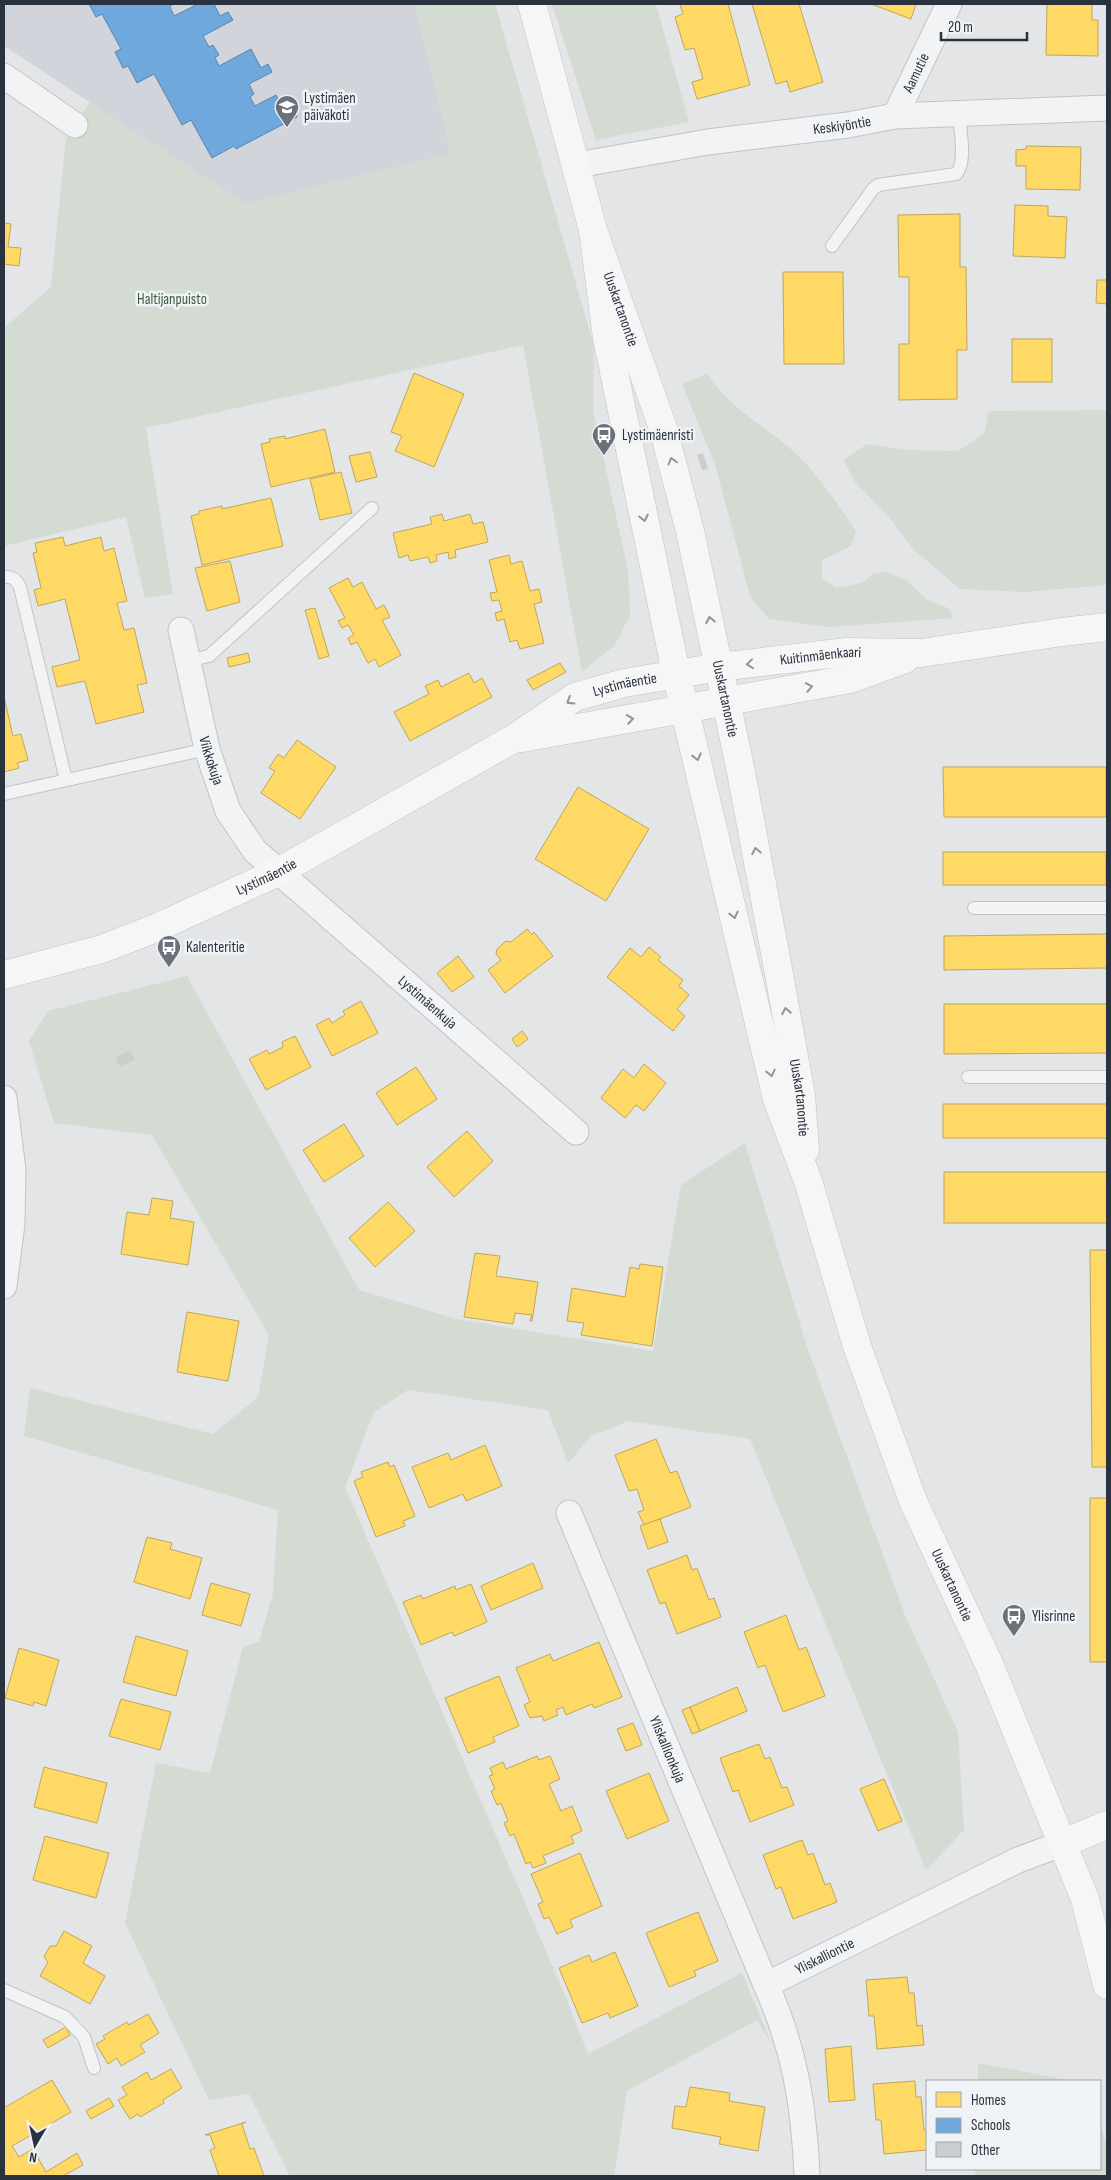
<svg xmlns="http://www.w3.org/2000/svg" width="1111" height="2180" viewBox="0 0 1111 2180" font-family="'Sofia Sans Condensed',sans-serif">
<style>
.built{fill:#d1d4da}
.green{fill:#d3dbd3}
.homes{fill:#ffd966;stroke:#bfa75b}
.schools{fill:#6fa8dc;stroke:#5a85ad}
.building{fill:#cbcdcf}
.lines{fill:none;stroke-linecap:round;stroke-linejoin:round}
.lane-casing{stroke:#c1c3c5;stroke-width:14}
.street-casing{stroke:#c1c3c5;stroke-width:27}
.secondary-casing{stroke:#c1c3c5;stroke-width:29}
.lane{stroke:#f1f3f4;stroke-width:12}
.street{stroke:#f1f3f4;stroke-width:25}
.secondary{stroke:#f6f6f6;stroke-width:28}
.oneway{stroke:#90949b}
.labels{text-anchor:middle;stroke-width:5;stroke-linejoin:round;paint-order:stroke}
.street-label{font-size:15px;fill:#2a3240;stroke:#f0f3f6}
.poi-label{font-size:15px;fill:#2a3240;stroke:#f0f3f6;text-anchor:start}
.park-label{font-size:15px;fill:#3f5b38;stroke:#f0f3f6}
</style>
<rect width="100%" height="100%" fill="#e3e5e7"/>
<polygon class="built" points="4,4 415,4 451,154 245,204 4,46"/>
<g class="green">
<polygon points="415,4 495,4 594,346 593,410 628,571 630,615 615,645 582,672 523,345 146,428 173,594 145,598 126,517 4,546 4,328 51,287 66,138 90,102 245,204 451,154"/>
<polygon points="552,4 656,4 689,122 596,140"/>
<path d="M707,374c24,36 58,51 88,79 22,20 44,53 61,78l-5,15 -29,14v18l14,10 26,-5 11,-9 13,-2 22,9 18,18 24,10 3,9 -125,9 -59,-8 -19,-23 -35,-132 -33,-80z"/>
<polygon points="1107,410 1107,585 1025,592 960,589 914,550 889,517 854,481 844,460 867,444 907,450 958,451 984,434 989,411"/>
<polygon points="187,976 359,1290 456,1319 653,1351 681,1185 745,1143 808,1350 905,1615 958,1732 964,1830 926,1870 750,1439 628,1421 591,1436 568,1463 548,1410 408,1390 374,1412 345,1487 564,1993 588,2054 742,1973 772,2045 757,2020 627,2091 614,2176 290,2176 249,2094 209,2100 125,1923 156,1763 210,1773 243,1647 259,1642 273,1593 278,1510 24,1436 30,1388 213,1434 258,1397 269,1335 152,1135 54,1123 29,1041 48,1011"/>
<polygon points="978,2063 1073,2081 978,2081"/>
<polygon points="1100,2126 1107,2144 1107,2176 975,2176 975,2169 1100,2169"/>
</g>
<g class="homes">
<polygon points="680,4 728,4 750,85 697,99 692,82 703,79 694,48 685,50 675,17 683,14"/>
<polygon points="752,4 799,4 823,82 790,92 787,81 776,84"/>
<polygon points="871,4 916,4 911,19"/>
<polygon points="1047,4 1092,4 1092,20 1098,20 1098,56 1046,55"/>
<polygon points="1026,146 1081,147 1080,190 1026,189 1026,166 1016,166 1016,150 1026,149"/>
<polygon points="1015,205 1048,206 1048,216 1067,217 1065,258 1013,256"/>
<polygon points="960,214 960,267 966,267 967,350 957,350 957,399 899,400 899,344 909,344 909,277 899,277 898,215"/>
<polygon points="4,223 11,224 8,247 21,248 19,266 4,264"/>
<polygon points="783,272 843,272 844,364 784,364"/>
<polygon points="1097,280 1107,280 1107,304 1096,303"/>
<rect x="1012" y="339" width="40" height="43"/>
<polygon points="414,373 464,394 434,467 395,451 402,436 391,432"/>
<polygon points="325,429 335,472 271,487 261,444 270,442 269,439 285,436 285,439"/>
<polygon points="370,452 377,477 356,482 349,456"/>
<polygon points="341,472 352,513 320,520 310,479"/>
<polygon points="271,498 283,546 202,565 191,516 199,514 199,511 222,506 222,509"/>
<polygon points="442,514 444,521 470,514 473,524 483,522 488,542 455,550 456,557 449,559 448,552 436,555 437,561 430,563 428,557 410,561 408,555 399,558 393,533 432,524 430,517"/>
<polygon points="63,537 65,546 101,537 104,551 114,548 127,601 117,603 124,630 134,628 147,683 137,685 144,712 96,724 85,681 57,687 52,667 80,660 65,599 38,606 34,590 41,588 33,553 37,552 35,543"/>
<polygon points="509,555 511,564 522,561 530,591 539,589 542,602 534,604 544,643 520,649 517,640 510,642 504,619 497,621 495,613 502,611 499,600 492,601 490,593 497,592 489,560"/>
<polygon points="230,561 240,602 207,611 195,568"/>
<polygon points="348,578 353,587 362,582 376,609 384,605 390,617 382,620 401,655 379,667 375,659 368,663 357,642 351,645 348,638 354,635 348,625 342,628 338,621 345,618 329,588"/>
<polygon points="315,608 329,656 319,659 305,610"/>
<polygon points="248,653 250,662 229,667 227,658"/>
<polygon points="560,663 566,672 533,690 527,680"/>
<polygon points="469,673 474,683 482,678 492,697 410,741 394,712 429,694 425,686 438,680 441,687"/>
<polygon points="4,697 13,736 21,734 28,760 17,763 19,768 4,772"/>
<polygon points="297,740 336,767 300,819 261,793 275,771 269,768 278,754 284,758"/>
<polygon points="943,767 1106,767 1106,817 944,817"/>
<polygon points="578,787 649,829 606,901 535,859"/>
<rect x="943" y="852" width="163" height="33"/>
<polygon points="527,929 532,935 534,932 553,956 505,993 488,970 501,960 496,954 497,949 506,941 511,942"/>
<polygon points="1107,934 1107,968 944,970 944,936"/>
<polygon points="649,947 661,957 658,960 683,980 679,986 689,995 677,1009 685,1016 673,1031 607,977 630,948 641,957"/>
<polygon points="458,956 474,977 452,992 437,973"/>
<polygon points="361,1001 378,1033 332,1056 316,1025 329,1018 332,1023 345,1015 343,1011"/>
<polygon points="944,1004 1107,1004 1107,1053 944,1054"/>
<polygon points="522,1031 528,1039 517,1047 512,1039"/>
<polygon points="295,1036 311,1067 266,1090 249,1059 267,1050 269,1054 283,1047 282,1042"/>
<polygon points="644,1064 666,1083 644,1111 636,1105 625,1118 601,1098 623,1069 634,1078"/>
<polygon points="416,1067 437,1099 397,1125 376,1093"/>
<rect x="943" y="1104" width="164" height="34"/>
<polygon points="344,1124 364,1156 324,1182 303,1150"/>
<polygon points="467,1131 493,1161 454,1197 427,1167"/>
<rect x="944" y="1172" width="163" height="51"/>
<polygon points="152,1198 173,1201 170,1218 194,1222 188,1265 121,1254 127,1212 149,1215"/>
<polygon points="388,1202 415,1231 375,1267 349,1238"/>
<polygon points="1090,1250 1107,1250 1107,1467 1092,1467"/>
<polygon points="475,1253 500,1256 496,1276 538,1282 532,1321 530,1321 532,1315 515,1313 513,1324 464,1317"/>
<polygon points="640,1264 663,1267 652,1346 581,1335 584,1323 567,1321 572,1288 625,1297 630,1267 639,1269"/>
<polygon points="187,1312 239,1321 228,1381 177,1372"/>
<polygon points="656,1439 670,1473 677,1471 691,1507 644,1525 638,1512 644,1510 637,1489 629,1491 615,1455"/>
<polygon points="485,1445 502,1486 466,1501 463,1494 429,1508 412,1467 448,1453 451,1460"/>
<polygon points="388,1462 390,1467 394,1465 415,1516 403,1521 405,1526 376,1537 354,1481 363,1477 361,1472"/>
<rect x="1090" y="1498" width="17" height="164"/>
<polygon points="660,1519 668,1542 648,1549 640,1526"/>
<polygon points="147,1537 172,1543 170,1549 202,1558 190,1599 134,1582"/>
<polygon points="687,1555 692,1570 697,1568 709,1600 714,1598 721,1617 677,1634 665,1602 660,1604 647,1570"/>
<polygon points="533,1563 543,1588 491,1610 481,1586"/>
<polygon points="211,1583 250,1594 241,1626 202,1615"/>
<polygon points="471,1584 487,1622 454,1636 452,1632 421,1645 403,1602 421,1595 423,1599 455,1586 456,1590"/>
<polygon points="786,1615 799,1650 806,1647 825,1696 783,1712 765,1665 758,1668 744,1632"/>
<polygon points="136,1636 188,1651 176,1696 123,1682"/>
<polygon points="599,1642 622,1697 594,1708 592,1704 566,1715 563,1707 556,1710 558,1715 544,1721 542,1716 530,1718 524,1705 530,1702 516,1668 550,1654 553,1661"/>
<polygon points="19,1648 59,1660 46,1706 34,1702 33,1706 5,1698"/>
<polygon points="499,1676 519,1726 493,1737 495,1742 468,1753 445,1698"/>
<polygon points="737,1687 747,1711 700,1731 690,1707"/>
<polygon points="121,1699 171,1712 160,1750 109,1736"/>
<polygon points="690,1707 700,1731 692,1734 682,1710"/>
<polygon points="633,1723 642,1745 626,1751 617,1729"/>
<polygon points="759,1744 765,1759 770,1757 782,1788 787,1787 794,1805 750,1822 738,1790 733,1792 720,1758"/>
<polygon points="537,1756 539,1760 550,1756 560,1779 549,1784 561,1811 572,1806 582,1831 571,1836 574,1843 543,1856 546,1863 533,1868 530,1862 526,1864 514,1834 510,1836 504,1823 508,1821 501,1803 497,1805 491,1791 495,1789 489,1776 493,1775 490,1768 503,1762 506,1769"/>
<polygon points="44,1767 107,1783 97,1823 34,1807"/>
<polygon points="649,1773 669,1821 627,1839 606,1791"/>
<polygon points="884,1779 902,1821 878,1831 860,1789"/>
<polygon points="45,1836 109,1853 96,1898 33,1880"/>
<polygon points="802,1840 808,1855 813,1853 825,1885 830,1883 837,1902 793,1919 781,1887 776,1889 763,1855"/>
<polygon points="580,1853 602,1906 570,1920 573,1927 557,1934 549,1917 544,1919 538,1904 543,1902 531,1874"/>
<polygon points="698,1912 718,1961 694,1971 696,1976 669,1987 646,1933"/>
<polygon points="64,1931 92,1946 83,1963 105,1976 90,2004 40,1976 48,1962 44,1957 50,1946 56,1946"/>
<polygon points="615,1952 638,2006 610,2018 608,2013 582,2023 559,1968 589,1955 592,1962"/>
<polygon points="907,1977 909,1993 914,1993 917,2026 922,2025 924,2045 877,2049 874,2016 869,2016 866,1980"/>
<polygon points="148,2014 159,2033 140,2045 145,2052 121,2066 117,2058 108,2064 96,2044 105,2039 103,2036 127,2022 129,2025"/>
<polygon points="66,2027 70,2035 48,2048 43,2040"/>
<polygon points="851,2046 855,2100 829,2102 825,2049"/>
<polygon points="171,2069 182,2088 163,2100 164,2103 140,2117 138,2114 130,2119 118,2100 127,2095 122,2087 147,2072 151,2080"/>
<polygon points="52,2080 71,2112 12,2146 19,2157 33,2149 46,2172 77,2153 83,2165 63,2176 4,2176 4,2108"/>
<polygon points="915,2081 916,2097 921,2097 924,2130 927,2130 927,2150 884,2154 881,2120 876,2120 873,2084"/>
<polygon points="690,2087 730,2093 729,2101 765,2107 758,2151 719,2144 721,2137 672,2128 675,2106 686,2107"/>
<polygon points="109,2098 114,2106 91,2119 86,2111"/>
<polygon points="246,2122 242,2124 250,2149 254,2148 264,2176 219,2176 210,2150 215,2148 210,2135 205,2135"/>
</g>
<polygon class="schools" points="89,4 173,4 170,7 174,16 198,4 214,4 220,16 228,12 233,20 203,36 209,47 213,45 219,55 215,58 219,66 251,49 261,68 268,64 272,72 249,84 254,94 250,97 255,106 276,95 285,113 293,109 297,117 236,149 234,146 212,158 191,120 182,125 154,74 137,83 128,66 123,68 115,52 121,49 102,14 96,17"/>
<g class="building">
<polygon points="703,453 708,469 702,470 697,455"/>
<polygon points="130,1050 135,1059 120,1067 115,1058"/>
</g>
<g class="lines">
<g class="lane-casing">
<g id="lane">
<path d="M832,246l41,-57 5,-4 78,-11c11,-10 4,-45 3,-60"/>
<path d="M4,577c8,-1 12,2 16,10l46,193"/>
<polyline points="187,661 209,656 372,508"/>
<polyline points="4,794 207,749"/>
<polyline points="974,908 1107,908"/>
<polyline points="968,1077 1107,1077"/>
<polyline points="4,1990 65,2017 84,2037 94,2068"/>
</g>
</g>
<g class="street-casing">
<g id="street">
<polyline points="4,76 75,125"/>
<path id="s1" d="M895,116l54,-112"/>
<path id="s2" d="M577,165l131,-23 140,-17 47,-9 212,-8"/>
<path id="s3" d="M181,630l26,119 21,62 27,40 321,281"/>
<polyline points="4,1098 13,1170 12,1224 4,1286"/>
<path id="s4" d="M569,1513l197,472"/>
<path id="s5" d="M807,2176c-3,-70 -12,-127 -41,-191l252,-125 43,-16"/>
</g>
</g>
<g class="secondary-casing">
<g id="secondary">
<path id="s6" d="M532,4l61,226 70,198 27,103 51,241 38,202 22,121 4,55"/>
<path id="s7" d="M593,230l14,108 69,335 101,426 31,82 49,165 56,155 76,163 96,235 22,86"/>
<polyline points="522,738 850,679 905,659"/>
<path id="s8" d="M4,975l98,-26 54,-21 122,-56 235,-133 62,-42 49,-14 95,-16 128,-15 74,1 141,-21 45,-5"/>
<polyline points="1061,1844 1107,1825"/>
</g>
</g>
<use href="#lane" class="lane"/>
<use href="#street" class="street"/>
<use href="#secondary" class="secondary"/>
</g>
<defs><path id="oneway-chevron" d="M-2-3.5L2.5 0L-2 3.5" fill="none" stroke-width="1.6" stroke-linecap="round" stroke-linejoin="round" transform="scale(1.25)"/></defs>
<g class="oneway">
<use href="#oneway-chevron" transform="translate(672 461) rotate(-105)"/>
<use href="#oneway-chevron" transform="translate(644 518) rotate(78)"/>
<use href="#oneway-chevron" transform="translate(710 620) rotate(-101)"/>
<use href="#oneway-chevron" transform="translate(750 664) rotate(174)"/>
<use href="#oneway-chevron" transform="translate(809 687) rotate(-11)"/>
<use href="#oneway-chevron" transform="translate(570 701) rotate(148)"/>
<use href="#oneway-chevron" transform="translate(630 719) rotate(-9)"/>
<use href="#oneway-chevron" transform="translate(697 757) rotate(76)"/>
<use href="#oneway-chevron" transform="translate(756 851) rotate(-101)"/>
<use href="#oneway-chevron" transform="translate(734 915) rotate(77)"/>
<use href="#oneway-chevron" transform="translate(786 1011) rotate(-100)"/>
<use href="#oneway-chevron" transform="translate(771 1073) rotate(77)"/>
</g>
<defs>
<g id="school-pin" transform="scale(1.25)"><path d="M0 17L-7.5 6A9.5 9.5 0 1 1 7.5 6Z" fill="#6b717a" stroke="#f0f3f6"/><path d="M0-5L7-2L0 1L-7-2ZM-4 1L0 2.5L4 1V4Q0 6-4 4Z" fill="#fff"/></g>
<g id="bus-pin" transform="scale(1.25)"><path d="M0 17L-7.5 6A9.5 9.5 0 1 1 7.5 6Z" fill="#6b717a" stroke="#f0f3f6"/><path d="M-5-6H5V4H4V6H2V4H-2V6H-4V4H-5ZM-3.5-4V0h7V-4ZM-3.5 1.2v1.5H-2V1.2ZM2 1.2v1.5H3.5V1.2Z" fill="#fff"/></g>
</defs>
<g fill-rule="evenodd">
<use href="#school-pin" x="287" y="107"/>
<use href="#bus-pin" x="604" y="435"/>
<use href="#bus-pin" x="169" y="947"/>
<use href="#bus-pin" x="1014" y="1616"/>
</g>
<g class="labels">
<g class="street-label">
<text dy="5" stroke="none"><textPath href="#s1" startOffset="48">Aamutie</textPath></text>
<text dy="5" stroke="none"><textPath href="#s2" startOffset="268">Keskiyöntie</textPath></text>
<text dy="5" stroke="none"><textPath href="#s6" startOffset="318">Uuskartanontie</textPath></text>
<text dy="5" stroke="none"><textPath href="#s8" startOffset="888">Kuitinmäenkaari</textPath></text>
<text dy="5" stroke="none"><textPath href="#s8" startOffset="690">Lystimäentie</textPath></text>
<text dy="5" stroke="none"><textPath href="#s6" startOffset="722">Uuskartanontie</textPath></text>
<text dy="5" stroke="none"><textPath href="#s3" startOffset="134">Viikkokuja</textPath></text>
<text dy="5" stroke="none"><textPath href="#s8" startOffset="281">Lystimäentie</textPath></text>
<text dy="5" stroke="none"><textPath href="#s3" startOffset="465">Lystimäenkuja</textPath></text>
<text dy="5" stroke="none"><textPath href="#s6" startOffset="1128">Uuskartanontie</textPath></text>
<text dy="5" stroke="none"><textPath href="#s7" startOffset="1406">Uuskartanontie</textPath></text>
<text dy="5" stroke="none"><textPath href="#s4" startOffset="256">Yliskallionkuja</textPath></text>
<text dy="5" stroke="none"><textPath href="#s5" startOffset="262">Yliskalliontie</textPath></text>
</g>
<g class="poi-label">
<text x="304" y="103">Lystimäen<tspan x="304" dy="17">päiväkoti</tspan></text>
<text x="622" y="440">Lystimäenristi</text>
<text x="186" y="952">Kalenteritie</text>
<text x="1032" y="1621">Ylisrinne</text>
</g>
<g class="park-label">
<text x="172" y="304">Haltijanpuisto</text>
</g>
</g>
<rect width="1111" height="2180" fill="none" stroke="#2a3240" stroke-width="10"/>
<rect x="926" y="2080" width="175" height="90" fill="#f0f3f6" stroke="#a1a6ad"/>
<rect x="936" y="2092" width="25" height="15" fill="#ffd966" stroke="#a1a6ad"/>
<text x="971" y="2105" font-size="15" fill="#2a3240">Homes</text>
<rect x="936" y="2118" width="25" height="15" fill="#6fa8dc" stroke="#a1a6ad"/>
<text x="971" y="2130" font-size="15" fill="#2a3240">Schools</text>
<rect x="936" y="2142" width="25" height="15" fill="#cbcdcf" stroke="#a1a6ad"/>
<text x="971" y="2155" font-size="15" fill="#2a3240">Other</text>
<g transform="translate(35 2145) rotate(189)" stroke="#f0f3f6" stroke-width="4" paint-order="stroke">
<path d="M0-4L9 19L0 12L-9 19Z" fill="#2a3240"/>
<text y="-8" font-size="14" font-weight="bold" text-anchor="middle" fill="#2a3240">N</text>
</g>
<path d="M941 32v8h86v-8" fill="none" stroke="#2a3240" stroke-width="2.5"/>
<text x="948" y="32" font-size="15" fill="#2a3240" stroke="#f0f3f6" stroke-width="4" paint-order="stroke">20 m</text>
</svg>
